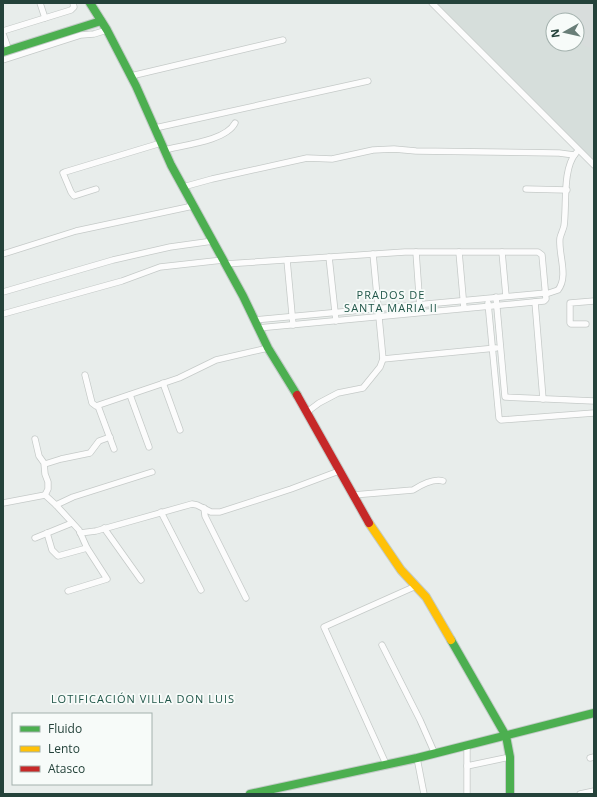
<svg xmlns="http://www.w3.org/2000/svg" width="597" height="797" viewBox="0 0 597 797" font-family="'Open Sans',sans-serif">
<style>
.built{fill:#d6dedb;fill-rule:evenodd}
.lines{fill:none;stroke-linecap:round;stroke-linejoin:round}
.runway{stroke:#d8dddc;stroke-width:42}
.street-casing{stroke:#c5cac8;stroke-width:7}
.fast-casing{stroke:#c3cbc8;stroke-width:10}
.slow-casing{stroke:#c3cbc8;stroke-width:10}
.jam-casing{stroke:#c3cbc8;stroke-width:10}
.street{stroke:#fcfcfc;stroke-width:5.5}
.fast{stroke:#4caf50;stroke-width:8}
.slow{stroke:#ffc107;stroke-width:8}
.jam{stroke:#c62828;stroke-width:8}
.labels{text-anchor:middle;stroke-width:3.5;stroke-linejoin:round;paint-order:stroke}
.neighbourhood-label{font-size:11px;letter-spacing:1px;fill:#1f5548;stroke:#f7fbf9}
</style>
<rect width="100%" height="100%" fill="#e8edeb"/>
<path class="built" d="M435,3h159v158zM553,20h24v24h-24z"/>
<g class="lines">
<polyline class="runway" points="570,3 594,27"/>
<g class="street-casing">
<g id="street">
<polyline points="40,3 45,18"/>
<polyline points="432,3 594,165"/>
<polyline points="3,31 71,10 74,7 73,3"/>
<polyline points="3,34 7,45"/>
<polyline points="3,60 81,35 94,34 107,30"/>
<polyline points="131,76 283,40"/>
<polyline points="155,128 368,81"/>
<path d="M164,150c19,-5 62,-9 71,-27"/>
<polyline points="183,187 212,179 307,158 332,159 373,150 394,149 416,151 559,153 574,155"/>
<polyline points="96,189 74,196 71,192 63,173 65,172 161,143"/>
<polyline points="526,189 567,190"/>
<polyline points="416,252 420,308"/>
<polyline points="459,252 464,308"/>
<polyline points="502,252 506,296"/>
<polyline points="3,254 76,231 193,206"/>
<polyline points="329,257 336,321"/>
<polyline points="287,260 293,325"/>
<polyline points="225,264 405,252 538,252 542,255 546,299 544,301 258,328"/>
<polyline points="3,292 113,260 170,247 213,241"/>
<path d="M546,294l12,-4c11,-14 0,-36 2,-52 1,-4 3,-8 4,-12 3,-20 -2,-57 12,-73"/>
<polyline points="496,297 505,397 594,401"/>
<polyline points="535,302 543,399"/>
<polyline points="488,303 499,418 501,420 594,413"/>
<polyline points="3,314 122,281 160,267 223,260"/>
<polyline points="254,320 546,293"/>
<polyline points="586,324 571,324 570,323 570,303 594,301"/>
<polyline points="383,359 496,348"/>
<polyline points="85,375 92,403 96,406 179,378 216,360 268,348"/>
<polyline points="163,383 180,430"/>
<polyline points="130,395 149,447"/>
<polyline points="98,406 114,449"/>
<polyline points="307,412 319,403 338,393 363,388 380,367 383,359 373,254"/>
<polyline points="35,439 39,456 44,463 45,474 48,482 48,489 45,495"/>
<polyline points="45,464 61,459 90,453 99,441 110,437"/>
<path d="M353,495l60,-5c8,-5 20,-12 30,-9"/>
<polyline points="3,503 45,495 56,505 79,530 87,548 107,579 68,591"/>
<polyline points="56,505 73,497 152,472"/>
<polyline points="204,508 205,516 246,598"/>
<polyline points="161,512 201,590"/>
<polyline points="104,528 141,580"/>
<polyline points="47,533 52,550 58,556 87,548"/>
<polyline points="80,533 96,531 192,504 197,505 211,512 220,512 291,489 339,471"/>
<polyline points="35,538 72,523"/>
<polyline points="382,645 420,720 435,754"/>
<polyline points="467,746 467,766 510,757"/>
<polyline points="417,758 424,794"/>
<polyline points="590,758 594,757"/>
<polyline points="386,764 324,627 416,586"/>
<polyline points="467,794 467,766"/>
<polyline points="580,794 594,791"/>
</g>
</g>
<g class="fast-casing">
<g id="fast">
<polyline points="90,3 107,30 136,86 171,165 243,296 268,348 297,395"/>
<polyline points="3,52 101,21"/>
<polyline points="451,640 506,736 510,757 510,794"/>
<polyline points="250,794 417,758 594,713"/>
</g>
</g>
<g class="slow-casing">
<polyline id="slow" points="369,523 401,570 426,597 451,640"/>
</g>
<g class="jam-casing">
<polyline id="jam" points="297,395 369,523"/>
</g>
<use href="#street" class="street"/>
<use href="#fast" class="fast"/>
<use href="#slow" class="slow"/>
<use href="#jam" class="jam"/>
</g>
<g class="labels">
<g class="neighbourhood-label">
<text x="391" y="299">PRADOS DE<tspan x="391" dy="13">SANTA MARIA II</tspan></text>
<text x="143" y="703">LOTIFICACIÓN VILLA DON LUIS</text>
</g>
</g>
<rect width="597" height="797" fill="none" stroke="#24423a" stroke-width="8"/>
<rect x="12" y="713" width="140" height="72" fill="#f7fbf9" stroke="#a3b1ad"/>
<rect x="20" y="726" width="20" height="6" fill="#4caf50" stroke="#a3b1ad"/>
<text x="48" y="733" font-size="12" fill="#24423a">Fluido</text>
<rect x="20" y="746" width="20" height="6" fill="#ffc107" stroke="#a3b1ad"/>
<text x="48" y="753" font-size="12" fill="#24423a">Lento</text>
<rect x="20" y="766" width="20" height="6" fill="#c62828" stroke="#a3b1ad"/>
<text x="48" y="773" font-size="12" fill="#24423a">Atasco</text>
<g transform="translate(565 32) rotate(262)"><circle r="19" fill="#f7fbf9" stroke="#a3b1ad"/>
<path d="M0-3L7 15L0 10L-7 15Z" fill="#697e78"/>
<text y="-6" font-size="11" font-weight="bold" text-anchor="middle" fill="#24423a">N</text>
</g>
</svg>
